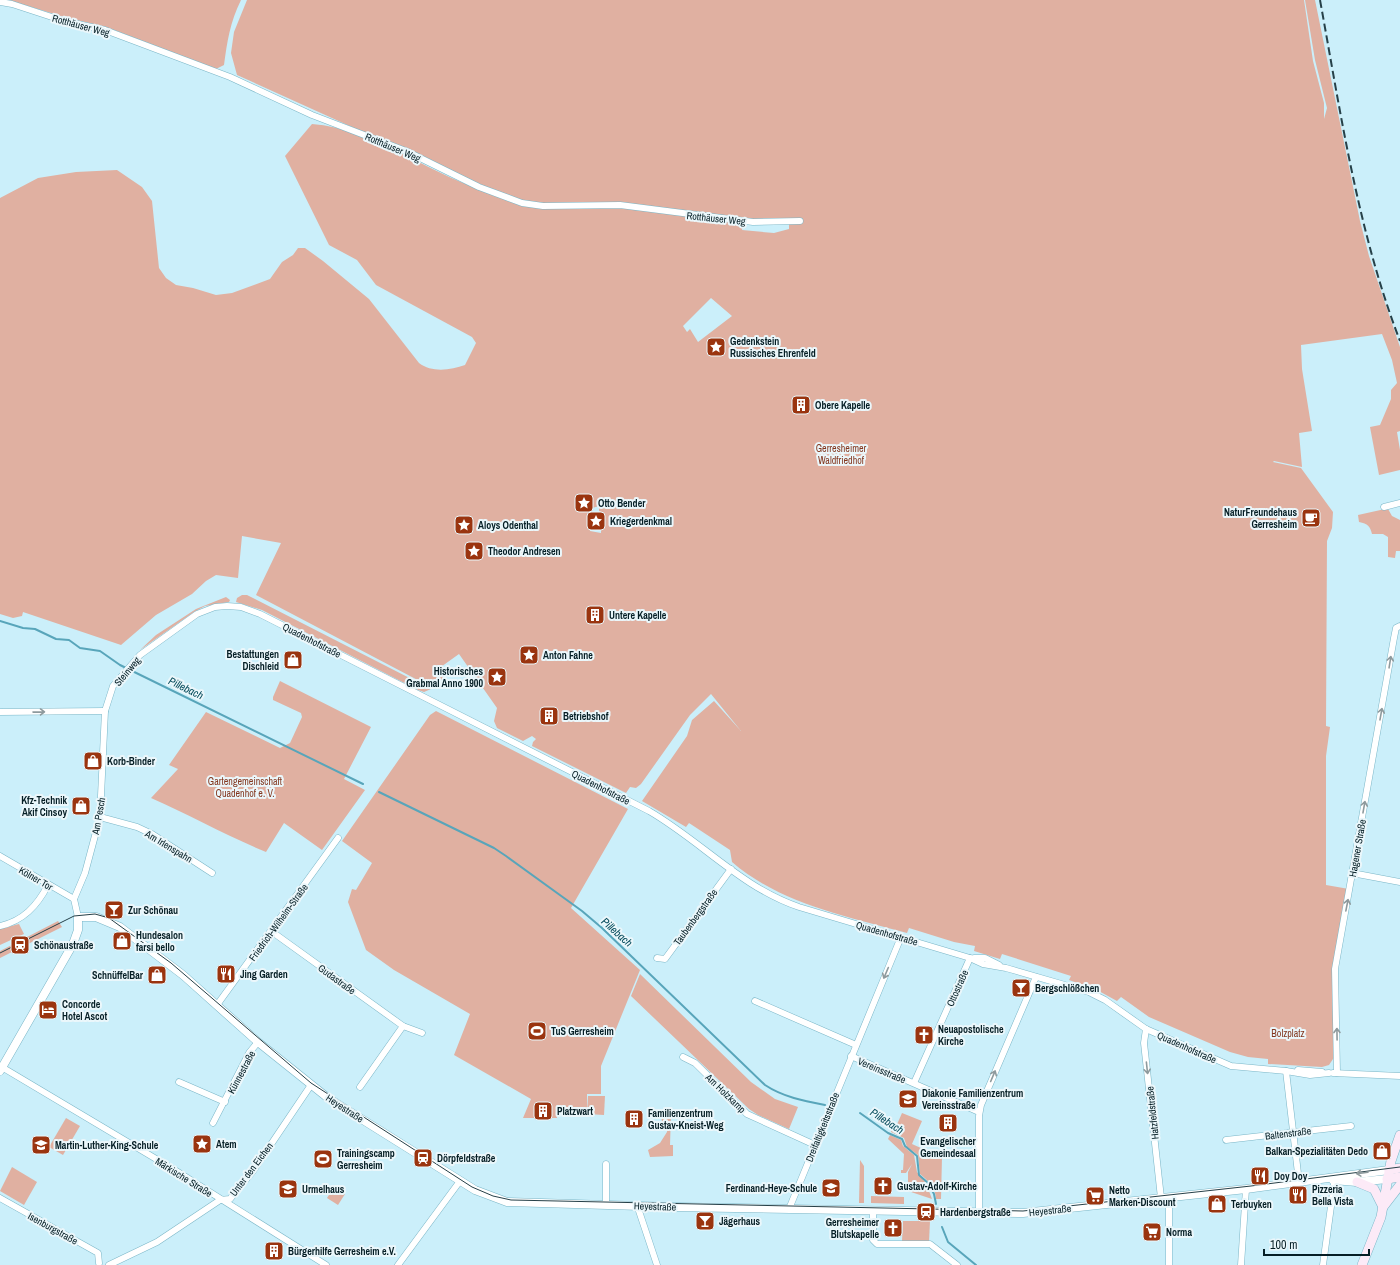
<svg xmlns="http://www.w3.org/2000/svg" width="1400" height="1265" viewBox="0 0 1400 1265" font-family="'Archivo Narrow',sans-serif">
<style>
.green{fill:#e0b0a1;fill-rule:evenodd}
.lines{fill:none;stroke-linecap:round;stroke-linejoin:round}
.stream{stroke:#58a5ba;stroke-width:2}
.minor-casing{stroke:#7ab6c7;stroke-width:7}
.tertiary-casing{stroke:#7ab6c7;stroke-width:9}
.secondary-casing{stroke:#7ab6c7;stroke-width:10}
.minor{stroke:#fff;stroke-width:6}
.tertiary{stroke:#fff;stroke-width:8}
.secondary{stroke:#fceaf7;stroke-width:9}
.tram{stroke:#264048;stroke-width:1}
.rail{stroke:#264048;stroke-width:2;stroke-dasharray:8 4;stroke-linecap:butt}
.oneway{stroke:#8e9a9d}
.labels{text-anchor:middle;stroke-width:4;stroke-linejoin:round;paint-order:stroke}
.street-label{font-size:10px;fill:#051e25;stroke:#ebf7fb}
.poi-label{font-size:10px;font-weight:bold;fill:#051e25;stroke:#ebf7fb;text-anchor:start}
.park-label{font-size:10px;fill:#83371f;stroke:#ebf7fb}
.water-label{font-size:11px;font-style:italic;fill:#064c5c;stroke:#ebf7fb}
</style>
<rect width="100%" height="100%" fill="#cbeffa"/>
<g class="green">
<path d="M1,0h240c-11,22 -14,42 -17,65l-8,4 -110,-42 -42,-10 -56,-17z"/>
<path d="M247,0h1057l9,61 11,42v16l3,-11 -12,-48 -10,-60h10l45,221 9,35 31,91v84l-3,1 3,18v20l-21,5 -9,-48 10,-2 11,-26v-9l6,-7 -5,-23 -10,-26 -81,11 1,24 10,62 -13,2 3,34 -28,-6 -1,1 28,6 32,44 -1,16 -5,13 -1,185 4,1 -4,29v129l23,4 -11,58 -4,111 -1,1 -4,6 -7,2 -54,-3v-5l-20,-2 -18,-5 -81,-35 -28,-20 -4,4 -20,-11 -28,-10 2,-4 -69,-22 -2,5 -26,-8 1,-5 -21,-4 -45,-14 -2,5c-59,-16 -128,-30 -175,-71l-2,-12 -41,-27 -3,4 -44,-26 45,-65 5,-16 22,-19 27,30 -30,-37 -21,21 -49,69 -5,4 -6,-1 -4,6 -94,-47 1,-4 3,-3 -4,-3 -9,5 -26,-13 -3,-7 3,-13 -38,-54 -21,15 6,9 -12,8h-3l-173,-91 25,-52 -39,-7 -4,42 -22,-3 -10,6 -14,13 -36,21 -35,30 -98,-33 -1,4 -9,2 -13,-4v-416l38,-20 38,-6 41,-2 25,17 10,14 7,67 7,10 10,7 17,3 23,7 16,-2 38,-14 12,-17 11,-7 5,-7h7l18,13 46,38 50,64c13,10 32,7 46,2l11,-22 -4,-6 -96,-52 -19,-25 -28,-15 -44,-89 27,-32c62,5 113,48 171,66 11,4 24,6 35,9l-18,-5 -263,-119 -6,-22 3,-21zM743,223h46v6l-15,4 -32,-3zM711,298l21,18 -34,26 -8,-13 -3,3 -4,-6zM599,506v5l5,2 1,13 -4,3v4l-11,-2 -3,-13 2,-9z"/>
<path d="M1385,509h3l4,7 8,4v31h-4l-1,7 -7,-1v-20l-5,-3h-11c-2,-8 -4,-10 -13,-12l-1,-7z"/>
<polygon points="242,595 247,595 431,689 424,692 418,690 262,610 236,602 237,598"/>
<polygon points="226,597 230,600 229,602 205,606 194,612 140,650 156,635 196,609"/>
<path d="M280,681l91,46 -27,52 21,11 -43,60 -38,-27 -18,29c-39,-16 -76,-37 -115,-54l27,-29 -9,-4 37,-53 74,36 10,-5 12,-26 -1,-4 -28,-13v-3z"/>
<polygon points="436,711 628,809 571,908 640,970 601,1066 601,1094 587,1094 587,1109 557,1108 557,1118 523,1118 531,1099 454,1055 470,1014 394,970 366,950 348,902 352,889 356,890 372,863 342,841 430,715"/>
<polygon points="58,921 62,927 0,958 0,951"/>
<polygon points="19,924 24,934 0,945 0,929"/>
<polygon points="640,974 751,1082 775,1099 798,1107 789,1129 758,1115 749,1109 631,996"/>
<polygon points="588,1096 605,1096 604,1115 587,1114"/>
<polygon points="664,1110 671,1113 670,1145 673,1145 673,1156 650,1157 648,1150 660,1143 667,1132 668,1120 662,1122 661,1113"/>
<path d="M902,1113l20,8 -10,23 11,5 -4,5 1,2 5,-6 17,7 -1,42h-5c0,-10 -8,-19 -16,-25l-2,-19 -11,-8 -3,-9 -13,-6 1,-3h3z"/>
<polygon points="66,1118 80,1126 63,1155 49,1147"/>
<polygon points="890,1135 901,1140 903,1146 914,1155 917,1172 926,1183 932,1199 908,1191 908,1172 912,1164 906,1173 901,1173 901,1170 903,1170 904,1154 888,1139"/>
<polygon points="860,1160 864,1166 864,1203 859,1203"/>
<polygon points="12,1167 37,1182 24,1205 0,1191"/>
<polygon points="334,1187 345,1194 338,1205 327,1198"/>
<polygon points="871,1196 904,1197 904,1204 871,1203"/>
<polygon points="903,1221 930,1221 929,1242 902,1241"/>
</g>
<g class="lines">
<g class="stream">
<polyline points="0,621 23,628 35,629 56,639 69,640 80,648 100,651 120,665 363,784"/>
<path d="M379,792l115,56 12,8 76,55 20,17 163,157c18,12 39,16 60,20"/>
<polyline points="860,1113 888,1133 902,1139 905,1146 917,1156 919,1175 928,1183 934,1194 936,1204"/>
<polyline points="942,1227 948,1242 976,1265"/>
</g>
<g class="minor-casing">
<g id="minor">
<polyline points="0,2 12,4 64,21 105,30 230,77 312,115 406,151 479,187 522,203 543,206 620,205 753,222 800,221"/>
<polyline points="1384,507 1400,503"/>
<polyline points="0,712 105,711"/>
<polyline points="100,817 137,827 152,834 212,873"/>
<polyline points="0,856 74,899"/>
<polyline points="1352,873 1400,882"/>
<path d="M78,917l-4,-18 11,-26 15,-56 5,-106 8,-25 27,-31 57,-41 18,-7 12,-1 14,1 19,7 389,197c52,30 93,77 150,96l171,51 13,6 23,4 83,24 16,8 41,29 85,37 55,5 24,4 19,-2"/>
<path d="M0,926c23,-5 37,-20 48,-41"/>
<polyline points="271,931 403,1026 422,1033"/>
<polyline points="657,958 665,959 731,869"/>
<polyline points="974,958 985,958 999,965"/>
<polyline points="755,1001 856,1045"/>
<polyline points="217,1005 338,838"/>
<polyline points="1146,1029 1144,1043 1161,1198"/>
<polyline points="851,1056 979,1112"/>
<polyline points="683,1057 695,1063 747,1114 815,1145"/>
<polyline points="0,1066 178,1172 326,1265"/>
<polyline points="1298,1070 1322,1072"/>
<polyline points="1286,1071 1299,1182"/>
<polyline points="1333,1073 1400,1076"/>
<polyline points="1337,1073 1335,969 1394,638 1396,628 1400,626"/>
<polyline points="179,1082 225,1102"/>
<polyline points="914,1083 970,958"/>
<polyline points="360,1087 403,1026"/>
<polyline points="213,1123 249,1053 258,1042"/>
<polyline points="1226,1140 1351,1126"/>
<polyline points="1169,1197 1169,1265"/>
<polyline points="0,1198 98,1253 99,1263"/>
<polyline points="606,1205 606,1164"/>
<polyline points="637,1205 657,1265"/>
<polyline points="789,1209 901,937"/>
<polyline points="873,1211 873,1240 877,1244 930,1244 957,1265"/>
<polyline points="979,1213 979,1116 981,1105 1036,977"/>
<polyline points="109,1265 157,1242 220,1200 230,1199 253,1171 311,1085"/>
<polyline points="398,1265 460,1181"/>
<polyline points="1241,1265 1246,1189"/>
<polyline points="1323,1265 1335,1177"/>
</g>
</g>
<g class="tertiary-casing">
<g id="tertiary">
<polyline points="0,1071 73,944 78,930 78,917 96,917 120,927 183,975 258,1042 328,1098 475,1190 507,1202 674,1207 1023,1213 1246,1189 1389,1170"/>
<polyline points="1333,1180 1357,1182 1387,1179"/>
</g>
</g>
<g class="secondary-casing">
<g id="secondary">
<polyline points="1389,1170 1400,1168"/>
<polyline points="1387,1179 1400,1177"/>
<polyline points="1357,1182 1374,1189 1382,1205"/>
<polyline points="1383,1207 1400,1185"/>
<polyline points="1362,1265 1381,1217 1391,1161 1400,1135"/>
</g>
</g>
<use href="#minor" class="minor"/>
<use href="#tertiary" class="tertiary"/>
<use href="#secondary" class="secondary"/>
<polyline class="tram" points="0,953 74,916 95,914 109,918 171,963 311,1083 472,1187 493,1196 511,1200 1023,1211 1251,1186 1400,1167"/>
<path class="rail" d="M1320,0c21,115 38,232 80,341"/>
</g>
<defs><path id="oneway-shaft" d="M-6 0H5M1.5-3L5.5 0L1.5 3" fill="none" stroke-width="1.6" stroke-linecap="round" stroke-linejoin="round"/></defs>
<g class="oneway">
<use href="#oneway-shaft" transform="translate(1390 662) rotate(-81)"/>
<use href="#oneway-shaft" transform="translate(39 712) rotate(-1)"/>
<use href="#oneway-shaft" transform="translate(1381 714) rotate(-80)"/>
<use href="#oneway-shaft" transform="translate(1364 807) rotate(-80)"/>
<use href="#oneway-shaft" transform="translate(1347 905) rotate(-79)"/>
<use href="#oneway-shaft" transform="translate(886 973) rotate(113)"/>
<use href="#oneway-shaft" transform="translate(1337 1034) rotate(-91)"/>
<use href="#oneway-shaft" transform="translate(1147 1068) rotate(84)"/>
<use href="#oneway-shaft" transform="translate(993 1076) rotate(-67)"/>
<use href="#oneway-shaft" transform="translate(1362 1173) rotate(173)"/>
</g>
<defs>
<g id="sight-square" transform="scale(1)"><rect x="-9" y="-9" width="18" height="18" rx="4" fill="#9a340f" stroke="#ebf7fb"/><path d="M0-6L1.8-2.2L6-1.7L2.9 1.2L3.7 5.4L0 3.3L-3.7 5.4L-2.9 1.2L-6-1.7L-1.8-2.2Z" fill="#fff"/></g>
<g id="building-square" transform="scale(1)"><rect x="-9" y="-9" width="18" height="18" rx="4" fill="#9a340f" stroke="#ebf7fb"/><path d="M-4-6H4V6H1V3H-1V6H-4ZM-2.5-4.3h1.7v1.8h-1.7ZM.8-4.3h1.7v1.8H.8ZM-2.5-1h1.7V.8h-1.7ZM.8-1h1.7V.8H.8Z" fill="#fff"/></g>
<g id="cafe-square" transform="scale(1)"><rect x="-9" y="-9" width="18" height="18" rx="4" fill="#9a340f" stroke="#ebf7fb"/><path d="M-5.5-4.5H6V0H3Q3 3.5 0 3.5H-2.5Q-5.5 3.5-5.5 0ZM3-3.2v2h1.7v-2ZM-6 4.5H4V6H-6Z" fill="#fff"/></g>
<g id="shop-square" transform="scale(1)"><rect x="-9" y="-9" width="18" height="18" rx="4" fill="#9a340f" stroke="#ebf7fb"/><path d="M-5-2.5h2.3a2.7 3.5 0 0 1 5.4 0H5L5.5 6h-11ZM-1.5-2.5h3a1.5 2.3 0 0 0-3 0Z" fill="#fff"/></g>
<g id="bar-square" transform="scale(1)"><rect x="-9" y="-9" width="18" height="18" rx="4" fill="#9a340f" stroke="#ebf7fb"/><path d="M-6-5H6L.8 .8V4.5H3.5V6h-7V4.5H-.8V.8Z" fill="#fff"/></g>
<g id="station-square" transform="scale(1)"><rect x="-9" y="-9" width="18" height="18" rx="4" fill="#9a340f" stroke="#ebf7fb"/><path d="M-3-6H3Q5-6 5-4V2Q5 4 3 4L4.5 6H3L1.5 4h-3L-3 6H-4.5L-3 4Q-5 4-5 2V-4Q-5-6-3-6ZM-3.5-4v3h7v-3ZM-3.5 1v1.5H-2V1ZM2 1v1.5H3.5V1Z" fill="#fff"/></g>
<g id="restaurant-square" transform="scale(1)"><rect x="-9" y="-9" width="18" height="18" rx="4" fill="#9a340f" stroke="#ebf7fb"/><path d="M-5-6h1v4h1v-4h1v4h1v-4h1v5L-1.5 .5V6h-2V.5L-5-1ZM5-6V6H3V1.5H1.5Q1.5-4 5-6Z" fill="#fff"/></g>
<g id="hotel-square" transform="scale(1)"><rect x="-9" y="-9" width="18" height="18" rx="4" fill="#9a340f" stroke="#ebf7fb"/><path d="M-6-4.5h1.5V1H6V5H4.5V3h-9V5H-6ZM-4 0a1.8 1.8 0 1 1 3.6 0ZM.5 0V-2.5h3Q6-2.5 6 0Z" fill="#fff"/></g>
<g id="stadium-square" transform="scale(1)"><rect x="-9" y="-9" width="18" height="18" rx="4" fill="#9a340f" stroke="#ebf7fb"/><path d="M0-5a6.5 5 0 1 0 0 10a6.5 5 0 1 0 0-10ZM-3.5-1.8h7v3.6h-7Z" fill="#fff"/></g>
<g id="church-square" transform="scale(1)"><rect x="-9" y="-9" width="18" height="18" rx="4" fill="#9a340f" stroke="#ebf7fb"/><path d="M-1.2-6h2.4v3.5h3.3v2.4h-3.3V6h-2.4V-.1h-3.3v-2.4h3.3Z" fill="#fff"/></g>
<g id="school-square" transform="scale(1)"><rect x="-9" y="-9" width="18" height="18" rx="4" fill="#9a340f" stroke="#ebf7fb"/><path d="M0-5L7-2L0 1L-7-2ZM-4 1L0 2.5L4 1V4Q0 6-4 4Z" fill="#fff"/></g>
<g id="supermarket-square" transform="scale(1)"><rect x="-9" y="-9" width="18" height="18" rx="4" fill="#9a340f" stroke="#ebf7fb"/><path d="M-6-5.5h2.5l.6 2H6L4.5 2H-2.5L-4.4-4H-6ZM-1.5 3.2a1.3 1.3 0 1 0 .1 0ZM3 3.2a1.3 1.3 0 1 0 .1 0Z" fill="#fff"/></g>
</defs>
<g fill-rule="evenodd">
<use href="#sight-square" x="716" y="347"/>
<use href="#building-square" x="801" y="405"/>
<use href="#sight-square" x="584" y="503"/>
<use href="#cafe-square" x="1311" y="518"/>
<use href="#sight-square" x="596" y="521"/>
<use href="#sight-square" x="464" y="525"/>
<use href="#sight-square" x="474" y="551"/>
<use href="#building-square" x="595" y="615"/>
<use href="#sight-square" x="529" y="655"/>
<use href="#shop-square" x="293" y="660"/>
<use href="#sight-square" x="497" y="677"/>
<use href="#building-square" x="549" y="716"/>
<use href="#shop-square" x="93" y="761"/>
<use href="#shop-square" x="81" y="806"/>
<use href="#bar-square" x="114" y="910"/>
<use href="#shop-square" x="122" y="941"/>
<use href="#station-square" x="20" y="945"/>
<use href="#restaurant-square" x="226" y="974"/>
<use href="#shop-square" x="157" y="975"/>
<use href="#bar-square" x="1021" y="988"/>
<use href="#hotel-square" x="48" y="1010"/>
<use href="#stadium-square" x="537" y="1031"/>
<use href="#church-square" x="924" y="1035"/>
<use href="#school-square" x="908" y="1099"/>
<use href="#building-square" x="543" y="1111"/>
<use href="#building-square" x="634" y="1119"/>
<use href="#building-square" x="948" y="1123"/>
<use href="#sight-square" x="202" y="1144"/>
<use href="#school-square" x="41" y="1145"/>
<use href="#shop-square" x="1382" y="1151"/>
<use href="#station-square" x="423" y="1158"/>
<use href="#stadium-square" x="323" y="1159"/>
<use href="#restaurant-square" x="1260" y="1176"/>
<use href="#church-square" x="883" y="1186"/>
<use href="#school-square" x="831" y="1188"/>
<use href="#school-square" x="288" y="1189"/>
<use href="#restaurant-square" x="1298" y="1195"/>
<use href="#supermarket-square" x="1095" y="1196"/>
<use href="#shop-square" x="1217" y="1204"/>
<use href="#station-square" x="926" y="1212"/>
<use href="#bar-square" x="705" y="1221"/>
<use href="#church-square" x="893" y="1228"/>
<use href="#supermarket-square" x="1152" y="1232"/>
<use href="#building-square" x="274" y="1251"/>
</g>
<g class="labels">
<g class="street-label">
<text transform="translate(81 25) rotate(15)" y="4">Rotthäuser Weg</text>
<text transform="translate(393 147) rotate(23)" y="4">Rotthäuser Weg</text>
<text transform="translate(716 218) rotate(6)" y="4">Rotthäuser Weg</text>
<text transform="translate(312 640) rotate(27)" y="4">Quadenhofstraße</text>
<text transform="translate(127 671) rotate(-50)" y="4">Steinweg</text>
<text transform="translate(601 787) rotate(27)" y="4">Quadenhofstraße</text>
<text transform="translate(98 816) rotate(-80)" y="4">Am Pesch</text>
<text transform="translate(169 846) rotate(31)" y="4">Am Irlenspahn</text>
<text transform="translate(1357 848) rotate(-80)" y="4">Hagener Straße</text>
<text transform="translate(36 878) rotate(30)" y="4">Kölner Tor</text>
<text transform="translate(695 917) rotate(-54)" y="4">Taubenbergstraße</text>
<text transform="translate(278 922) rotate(-54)" y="4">Friedrich-Wilhelm-Straße</text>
<text transform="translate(887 933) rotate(16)" y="4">Quadenhofstraße</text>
<text transform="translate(337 979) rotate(36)" y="4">Gudastraße</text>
<text transform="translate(957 988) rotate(-66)" y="4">Ottostraße</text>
<text transform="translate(1187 1047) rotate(24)" y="4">Quadenhofstraße</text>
<text transform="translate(882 1070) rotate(23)" y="4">Vereinsstraße</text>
<text transform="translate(241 1072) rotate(-62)" y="4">Künnestraße</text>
<text transform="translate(726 1093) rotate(44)" y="4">Am Holzkamp</text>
<text transform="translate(345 1108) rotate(33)" y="4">Heyestraße</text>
<text transform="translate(1152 1113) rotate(-96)" y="4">Hatzfeldstraße</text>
<text transform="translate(822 1127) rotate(-68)" y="4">Dreifaltigkeitsstraße</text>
<text transform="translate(1288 1133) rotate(-7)" y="4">Baltenstraße</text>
<text transform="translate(251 1169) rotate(-53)" y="4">Unter den Eichen</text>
<text transform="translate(184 1177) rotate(32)" y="4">Märkische Straße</text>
<text transform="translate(655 1206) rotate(2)" y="4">Heyestraße</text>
<text transform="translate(1050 1210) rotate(-6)" y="4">Heyestraße</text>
<text transform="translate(53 1228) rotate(29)" y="4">Isenburgstraße</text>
</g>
<g class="poi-label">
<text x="730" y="345">Gedenkstein<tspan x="730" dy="12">Russisches Ehrenfeld</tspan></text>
<text x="815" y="409">Obere Kapelle</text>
<text x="598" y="507">Otto Bender</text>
<text x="1297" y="516" text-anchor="end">NaturFreundehaus<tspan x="1297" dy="12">Gerresheim</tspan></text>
<text x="610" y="525">Kriegerdenkmal</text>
<text x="478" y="529">Aloys Odenthal</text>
<text x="488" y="555">Theodor Andresen</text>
<text x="609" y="619">Untere Kapelle</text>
<text x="279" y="658" text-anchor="end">Bestattungen<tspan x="279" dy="12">Dischleid</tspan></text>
<text x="543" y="659">Anton Fahne</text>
<text x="483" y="675" text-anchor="end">Historisches<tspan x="483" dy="12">Grabmal Anno 1900</tspan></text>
<text x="563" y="720">Betriebshof</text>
<text x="107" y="765">Korb-Binder</text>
<text x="67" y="804" text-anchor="end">Kfz-Technik<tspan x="67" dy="12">Akif Cinsoy</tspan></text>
<text x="128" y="914">Zur Schönau</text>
<text x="136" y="939">Hundesalon<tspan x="136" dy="12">farsi bello</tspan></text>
<text x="34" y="949">Schönaustraße</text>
<text x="240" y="978">Jing Garden</text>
<text x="143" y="979" text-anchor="end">SchnüffelBar</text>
<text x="1035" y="992">Bergschlößchen</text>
<text x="62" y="1008">Concorde<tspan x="62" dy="12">Hotel Ascot</tspan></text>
<text x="938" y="1033">Neuapostolische<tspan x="938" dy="12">Kirche</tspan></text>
<text x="551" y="1035">TuS Gerresheim</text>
<text x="922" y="1097">Diakonie Familienzentrum<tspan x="922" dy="12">Vereinsstraße</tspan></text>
<text x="557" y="1115">Platzwart</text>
<text x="648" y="1117">Familienzentrum<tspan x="648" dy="12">Gustav-Kneist-Weg</tspan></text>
<text x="948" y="1145" text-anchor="middle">Evangelischer<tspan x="948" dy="12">Gemeindesaal</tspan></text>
<text x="216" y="1148">Atem</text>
<text x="55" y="1149">Martin-Luther-King-Schule</text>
<text x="1368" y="1155" text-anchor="end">Balkan-Spezialitäten Dedo</text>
<text x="337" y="1157">Trainingscamp<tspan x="337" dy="12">Gerresheim</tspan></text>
<text x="437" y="1162">Dörpfeldstraße</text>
<text x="1274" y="1180">Doy Doy</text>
<text x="897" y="1190">Gustav-Adolf-Kirche</text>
<text x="817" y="1192" text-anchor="end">Ferdinand-Heye-Schule</text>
<text x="302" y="1193">Urmelhaus</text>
<text x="1312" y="1193">Pizzeria<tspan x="1312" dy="12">Bella Vista</tspan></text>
<text x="1109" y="1194">Netto<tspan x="1109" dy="12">Marken-Discount</tspan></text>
<text x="1231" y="1208">Terbuyken</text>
<text x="940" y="1216">Hardenbergstraße</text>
<text x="719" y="1225">Jägerhaus</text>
<text x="879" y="1226" text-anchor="end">Gerresheimer<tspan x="879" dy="12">Blutskapelle</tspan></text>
<text x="1166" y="1236">Norma</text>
<text x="288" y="1255">Bürgerhilfe Gerresheim e.V.</text>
</g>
<g class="park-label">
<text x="841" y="452">Gerresheimer<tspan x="841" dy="12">Waldfriedhof</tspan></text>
<text x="245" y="785">Gartengemeinschaft<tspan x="245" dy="12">Quadenhof e. V.</tspan></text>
<text x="1288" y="1037">Bolzplatz</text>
</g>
<g class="water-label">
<text transform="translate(186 688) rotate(26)" y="4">Pillebach</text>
<text transform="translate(617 932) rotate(42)" y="4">Pillebach</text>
<text transform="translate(887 1121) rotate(33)" y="4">Pillebach</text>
</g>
</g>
<path d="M1264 1249v6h105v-6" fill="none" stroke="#051e25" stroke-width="2"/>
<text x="1270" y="1249" font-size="12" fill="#051e25" stroke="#ebf7fb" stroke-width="3" paint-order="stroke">100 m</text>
</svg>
